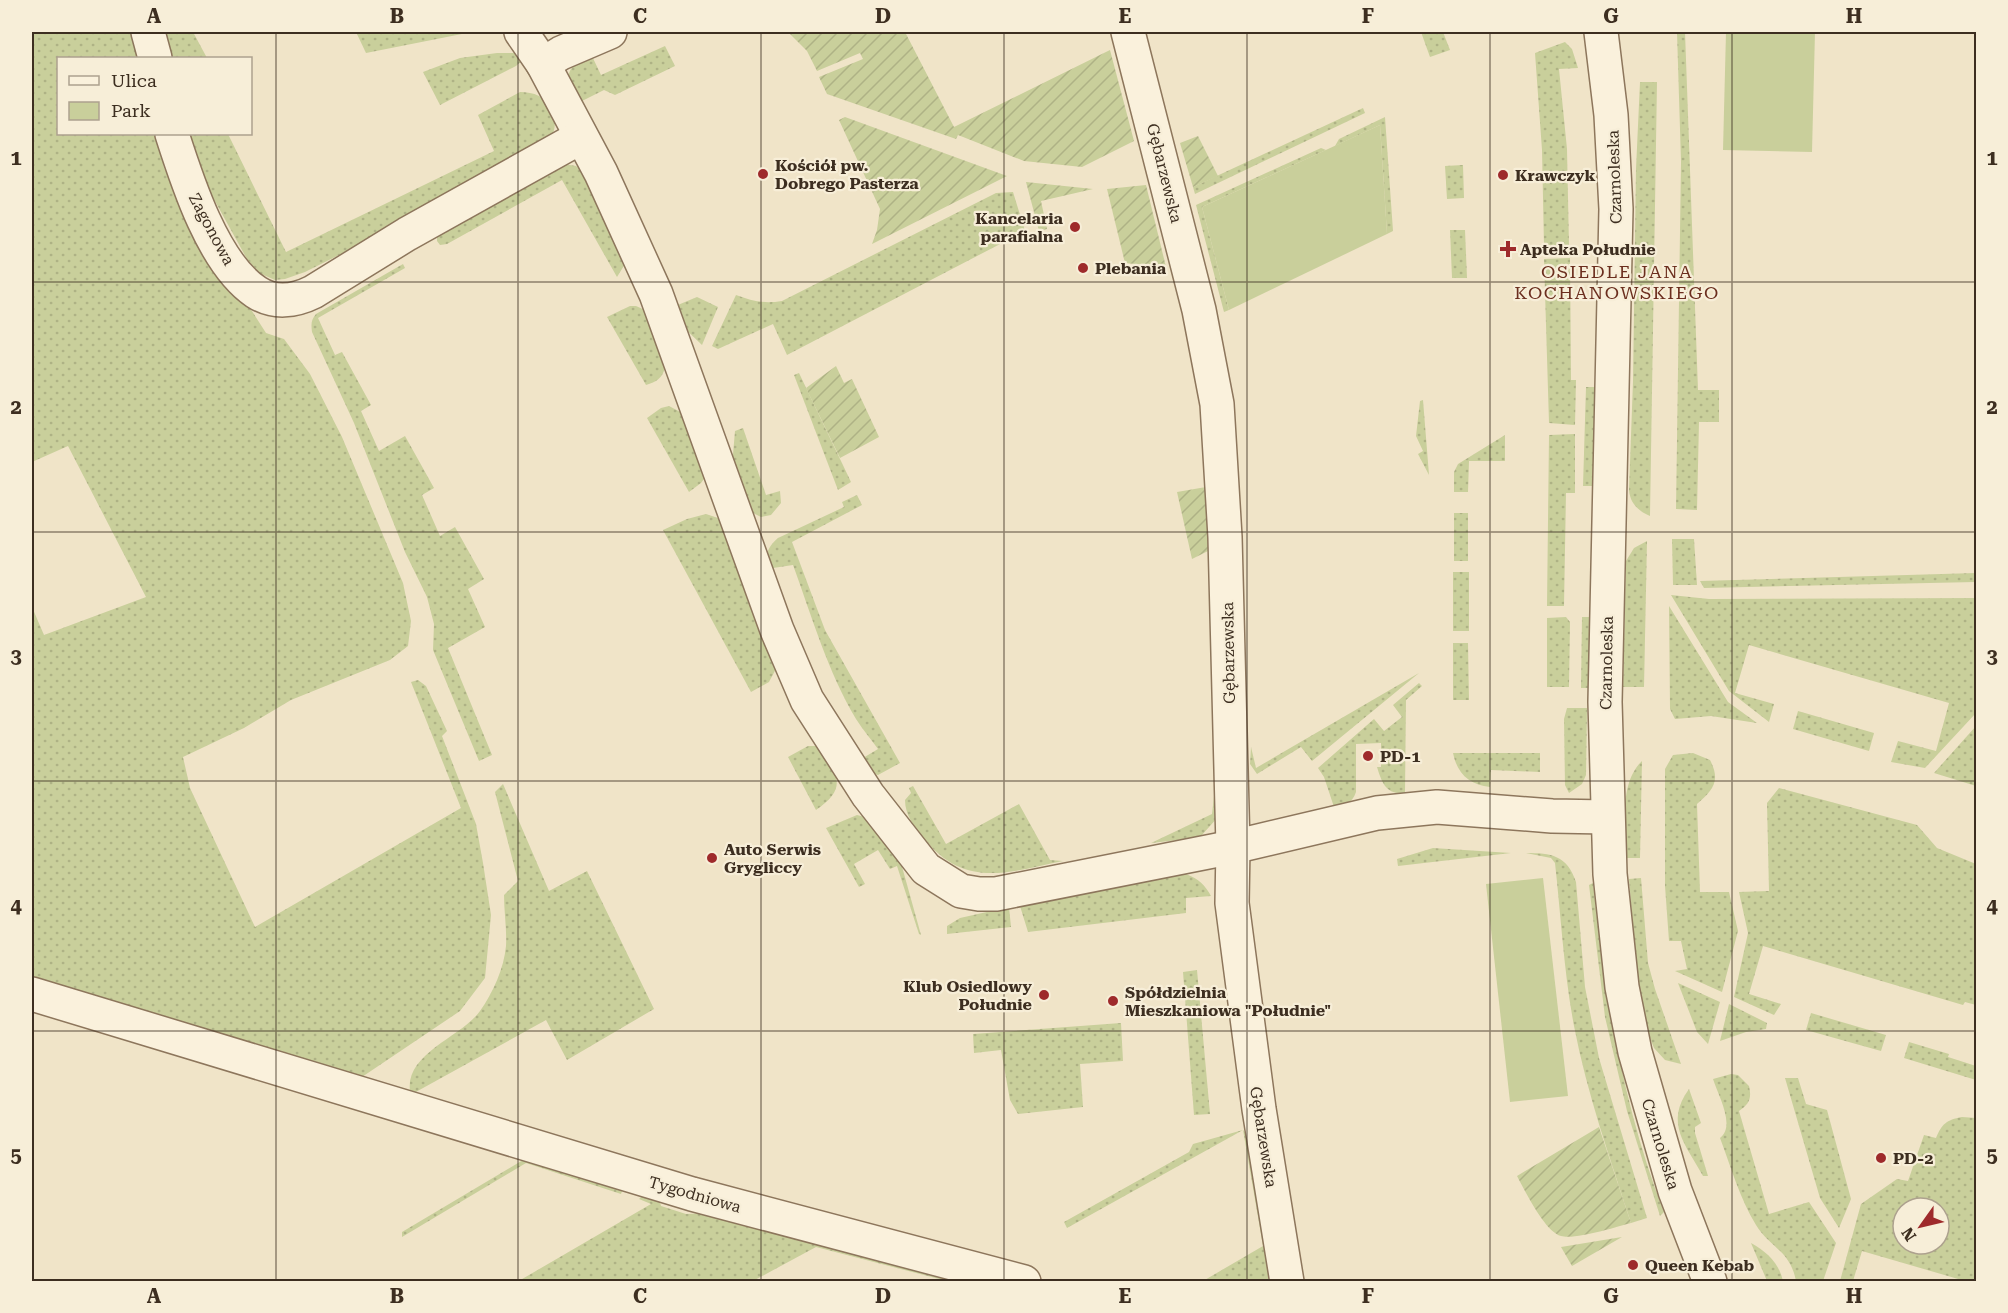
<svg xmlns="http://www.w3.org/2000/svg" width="2008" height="1313" viewBox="0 0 2008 1313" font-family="'Roboto Serif',serif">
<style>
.grass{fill:url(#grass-dots);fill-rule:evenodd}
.park{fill:#c9cf9b}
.garden{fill:url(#garden-furrows)}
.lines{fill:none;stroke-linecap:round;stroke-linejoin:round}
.minor-casing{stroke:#8d765c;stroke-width:36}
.tertiary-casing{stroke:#8d765c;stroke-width:36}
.minor{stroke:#faf1dc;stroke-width:33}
.tertiary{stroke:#faf1dc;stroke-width:33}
.grid{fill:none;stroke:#3d2e20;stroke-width:1.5;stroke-opacity:0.55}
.poi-dot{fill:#9e2a2b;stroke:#f7eed8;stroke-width:2}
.labels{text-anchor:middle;stroke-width:4.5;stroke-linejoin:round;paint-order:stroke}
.poi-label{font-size:16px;font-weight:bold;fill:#3d2e20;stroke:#f7eed8;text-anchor:start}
.street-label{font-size:16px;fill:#3d2e20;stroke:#f7eed8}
.neighbourhood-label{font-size:18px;letter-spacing:1.5px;fill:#6b2e1e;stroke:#f7eed8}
.neatline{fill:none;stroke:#3d2e20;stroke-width:2}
.grid-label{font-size:20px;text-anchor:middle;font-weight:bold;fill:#3d2e20}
</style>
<defs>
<pattern id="grass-dots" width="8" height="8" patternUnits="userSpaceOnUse" patternTransform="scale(1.5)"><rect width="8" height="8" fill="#c9cf9b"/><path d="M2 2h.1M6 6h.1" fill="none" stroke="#aeb285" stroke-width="1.8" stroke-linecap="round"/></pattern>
<pattern id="garden-furrows" width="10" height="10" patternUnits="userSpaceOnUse" patternTransform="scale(1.5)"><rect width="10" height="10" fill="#c9cf9b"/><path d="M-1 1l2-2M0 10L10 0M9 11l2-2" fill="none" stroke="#aeb285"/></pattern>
</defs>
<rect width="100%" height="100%" fill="#f0e4c8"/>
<g class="grass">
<polygon points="32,32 139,32 144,58 58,58 58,134 158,134 164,168 227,287 252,311 266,333 284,339 310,374 342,437 403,583 411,621 408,646 390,660 291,700 244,728 183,757 190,788 255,927 461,808 411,682 418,680 426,686 447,731 442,736 476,824 483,863 491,915 485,978 460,1011 359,1079 32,981 32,607 44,635 146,597 68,446 32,462"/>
<polygon points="160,32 193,32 207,58 167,58"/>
<polygon points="356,32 472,32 366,53"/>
<polygon points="1421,32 1443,32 1450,50 1430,57"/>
<polygon points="1677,32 1685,32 1698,390 1719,390 1719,422 1699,422 1697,510 1676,509 1681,162"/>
<polygon points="1565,42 1572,49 1578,68 1559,69 1567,149 1569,246 1544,246 1542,150 1535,53"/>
<path d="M665,46l10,20 -60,29 -11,-5 -26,13c-14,-26 -15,-34 13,-49l10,21z"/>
<polygon points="497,53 521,53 523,60 516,66 440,105 423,72 460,58"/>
<path d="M1640,82h17l-7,434c-12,-5 -20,-13 -21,-26l4,-109 3,-212z"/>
<path d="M520,92c7,0 13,1 19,4 13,7 20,27 13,39l-157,92 -90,45 -20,7 -10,1 -16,-7 -12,-14 -47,-85 -16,-40h44l58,118 208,-101 -16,-36z"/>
<polygon points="1363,108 1365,113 1195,194 1193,187"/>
<polygon points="1385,117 1393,231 1387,234 1380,125 1335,146 1339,139"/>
<polygon points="1321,148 1326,150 1202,207 1229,310 1224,312 1196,205"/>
<polygon points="564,164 576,166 581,170 625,264 617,277 562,180 447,244 440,245 437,241 437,235"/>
<polygon points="1463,165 1464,198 1447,199 1445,166"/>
<path d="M1013,192l12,39 -238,124 -14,-31 -55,25 -6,-3 24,-51c16,6 28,9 46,6l214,-108z"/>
<polygon points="1450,230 1465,230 1467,278 1452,278"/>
<polygon points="1570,258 1571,380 1576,380 1575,425 1549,423 1544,259"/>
<path d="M403,264l2,4 -87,50 17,37 7,-3 29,53 -10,6 18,40 26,-15 29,52 -12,7 18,41 15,-9 29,52 -16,10 17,38 -37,21 44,107 -13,6 -46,-111 1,-26 -7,-27 -22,-45 -51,-129 -42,-91c-1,-8 -1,-12 4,-18z"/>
<polygon points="697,297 718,307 702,345 679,323 673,307"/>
<path d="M630,306h6l9,4 20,57c-2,11 -9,15 -19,18l-39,-68z"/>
<polygon points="799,373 851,482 838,490 794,375"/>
<polygon points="1586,387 1596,387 1593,486 1583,486"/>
<polygon points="1423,400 1429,475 1418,454 1423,451 1416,436 1420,401"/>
<polygon points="669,406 684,414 706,476 701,483 689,492 647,418 661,408"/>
<polygon points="743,428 766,495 780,491 781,503 771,515 761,517 749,511 732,466 735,431"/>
<polygon points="1575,434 1575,493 1566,493 1564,606 1547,606 1549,435"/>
<polygon points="1505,435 1505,461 1469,461 1468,492 1454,492 1454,472 1458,464"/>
<path d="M857,495l5,10 -70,37 33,88 75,133 -22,12 -8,-2 -12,-12 20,-12c-7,-10 -15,-19 -22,-30 -28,-47 -44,-102 -63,-154l-20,3 -7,-8c1,-10 4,-15 12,-22l66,-31 -2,-5z"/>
<rect x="1454" y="513" width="14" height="48"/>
<polygon points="706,514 721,519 778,665 769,682 751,692 663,530 687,519"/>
<polygon points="1672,539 1694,539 1697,585 1673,585"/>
<polygon points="1647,541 1644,687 1623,687 1626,561 1634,548"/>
<rect x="1453" y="572" width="16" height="59"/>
<polygon points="1976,573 1976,582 1704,588 1700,581"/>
<polygon points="1671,595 1709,599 1976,598 1976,713 1925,768 1891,762 1898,741 1936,751 1949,703 1749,645 1735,693 1774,704 1769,722 1729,691"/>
<polygon points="1669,606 1728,702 1757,723 1711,716 1675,719 1670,709"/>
<polygon points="1566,617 1570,622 1569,687 1547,687 1547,618"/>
<polygon points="1582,617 1590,617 1588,688 1581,688"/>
<polygon points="1453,643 1468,643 1469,700 1453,700"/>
<polygon points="1419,673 1312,761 1301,747 1257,774 1250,764 1251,747 1256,768"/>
<path d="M1419,683l3,3 -16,14 -1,93c-19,2 -23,-10 -28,-26h4v-24l-25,1v48c-4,12 -11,12 -22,15l-10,-30 -6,-9 56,-49 10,12 18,-14 -9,-12z"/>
<polygon points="1567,708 1587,708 1586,775 1582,784 1569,793 1565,785 1564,719"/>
<polygon points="1798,711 1874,733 1869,751 1793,729"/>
<polygon points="1976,726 1976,786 1934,773"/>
<path d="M808,746h10c18,28 32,41 -2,64l-28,-53z"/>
<path d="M1453,753h87v19l-49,-2 -1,17c-20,-2 -33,-13 -37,-34z"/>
<path d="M1693,753l17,7c11,21 3,30 -13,44l3,88h29l9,39 -16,61 -47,-21 12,-2 -6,-28h-12l-4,-55v-117l8,-14z"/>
<path d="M1642,761l-2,97h-13c-1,-30 -9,-74 15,-97z"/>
<path d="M503,784l46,107 38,-20 67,138 -87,51 -21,-40 -132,73 -4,-2c-5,-38 52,-54 70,-80 13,-18 24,-43 26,-65 1,-16 -2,-34 -2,-51l14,-14 -23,-89z"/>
<path d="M913,786l33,58 73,-40 31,56 13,1c-55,11 -99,29 -140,-24 -9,-11 -18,-22 -18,-37l6,-7 -2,-5z"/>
<polygon points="1779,788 1917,825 1937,848 1976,864 1976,1005 1965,1002 1963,1005 1763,946 1749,994 1781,1004 1774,1015 1734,997 1748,933 1739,892 1769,891 1767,803"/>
<polygon points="1214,796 1218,817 1201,836 1196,838 1151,843 1212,814"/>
<polygon points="857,815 865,817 901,863 921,935 919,934 897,866 890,869 878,850 854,864 865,884 859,887 826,828"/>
<polygon points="1433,848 1511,853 1398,866 1397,859"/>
<path d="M1526,853c25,0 41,2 50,29l9,105 14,71 48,160 -16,5c-21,-65 -44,-129 -57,-197 -10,-53 -13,-109 -19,-163l-4,-5z"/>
<path d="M1186,874c13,5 19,11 25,22l-25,2v15l-158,19 -8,-26z"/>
<polygon points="1641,878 1648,963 1655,989 1681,1064 1665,1060 1654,1048 1650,1038 1641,1002 1637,974 1629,879"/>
<path d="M1593,883c12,112 30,224 71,329l-4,4 -33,-105 -22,-94 -16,-132z"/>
<polygon points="1009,907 1011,927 947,934 947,926 960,918"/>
<polygon points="1197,970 1210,1114 1194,1115 1183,972"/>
<polygon points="1678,983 1720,1002 1708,1044 1697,1032"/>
<polygon points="1729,1004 1767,1023 1766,1029 1746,1032 1720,1041"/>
<polygon points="1811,1013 1886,1035 1881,1051 1806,1030"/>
<polygon points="1121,1023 1123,1061 1080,1064 1083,1107 1018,1114 1010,1100 1001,1050 974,1053 973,1034"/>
<polygon points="1909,1042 1949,1054 1948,1057 1976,1066 1976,1080 1904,1058"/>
<path d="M1731,1074l7,1 11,11c3,13 0,18 -10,25l30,103 40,-12 27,41 -13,38h-27c-6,-31 -26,-33 -40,-56 -16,-26 -25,-58 -36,-87 16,-12 -2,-43 -7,-59z"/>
<polygon points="1785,1078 1798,1078 1806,1104 1827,1110 1851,1199 1839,1228 1820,1198"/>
<path d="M1689,1089l12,34 -6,4v6l13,43h-5c-17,-31 -39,-53 -14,-87z"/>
<path d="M1962,1117l14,1v163h-11l-103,-30 -9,30h-13l21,-77 36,-25 11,2 16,-46 12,3c6,-14 10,-18 26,-21zM1903,1208h36v36h-36z"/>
<polygon points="1243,1130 1067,1228 1064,1222 1189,1152 1193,1144 1243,1130 1248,1135 1271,1281 1203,1281 1263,1246"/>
<polygon points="528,1157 624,1185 621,1194 526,1163 402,1237 402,1232"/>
<polygon points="645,1193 659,1199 661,1206 686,1214 709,1213 979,1281 947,1281 816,1247 753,1281 517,1282 651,1204 639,1199"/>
<path d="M1751,1243c16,9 28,20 32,38h-16z"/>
</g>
<g class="park">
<polygon points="1726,32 1815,32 1812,152 1723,150"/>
<polygon points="1380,125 1387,234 1229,310 1202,207"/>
<polygon points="1543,878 1568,1096 1510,1102 1486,884"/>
</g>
<g class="garden">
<polygon points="788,32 905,32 954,127 1110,50 1134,141 1082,167 1024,161 958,135 956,139 827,94 819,77 863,59 860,53 817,71 807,51"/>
<polygon points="845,117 1007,176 872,244 877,230 880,209 839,120"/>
<polygon points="1198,136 1218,176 1193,187 1180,143"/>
<polygon points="1026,182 1093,189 1041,201 1047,229 1039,231"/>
<polygon points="1146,185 1166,267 1125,263 1107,189"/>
<polygon points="836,366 844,383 852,379 879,437 840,458 806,388"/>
<polygon points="1206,487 1208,551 1192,559 1177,492"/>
<path d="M1599,1127l32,96c-15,4 -56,17 -70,13 -16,-4 -36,-45 -44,-60z"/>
<polygon points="1622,1237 1572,1266 1561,1247"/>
</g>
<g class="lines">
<g class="minor-casing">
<g id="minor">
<polyline points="148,32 155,58"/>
<polyline points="521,32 543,64 601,173 656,294 777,630 807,700 868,795 926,869 961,891 979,894 996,894 1233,847 1377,813 1437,807 1552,816 1607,817"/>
<polyline points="1128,32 1199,310 1217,404 1225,537 1233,847 1232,903 1259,1109 1287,1282"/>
<polyline points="543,64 561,53 610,32"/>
<path d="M172,134c15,47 41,129 84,158 18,12 39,9 57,0l94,-58 174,-97"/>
<polyline points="32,994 692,1194 1024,1282"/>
</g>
</g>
<g class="tertiary-casing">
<polyline id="tertiary" points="1601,32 1611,115 1616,209 1605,702 1610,874 1622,987 1635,1052 1675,1191 1710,1282"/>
</g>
<use href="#minor" class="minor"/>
<use href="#tertiary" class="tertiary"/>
</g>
<path class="grid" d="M276,32v1250M518,32v1250M761,32v1250M1004,32v1250M1247,32v1250M1490,32v1250M1732,32v1250M32,282h1944M32,532h1944M32,781h1944M32,1031h1944"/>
<g class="poi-dot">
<circle cx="763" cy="174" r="6"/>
<circle cx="1503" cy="175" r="6"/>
<circle cx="1075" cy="227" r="6"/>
<path d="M1505 240h6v6h6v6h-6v6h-6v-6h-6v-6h6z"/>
<circle cx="1083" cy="268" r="6"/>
<circle cx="1368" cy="756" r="6"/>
<circle cx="712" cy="858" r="6"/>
<circle cx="1044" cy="995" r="6"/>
<circle cx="1113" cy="1001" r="6"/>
<circle cx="1881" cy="1158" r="6"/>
<circle cx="1633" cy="1265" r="6"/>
</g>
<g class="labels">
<g class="poi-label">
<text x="775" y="171">Kościół pw.<tspan x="775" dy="18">Dobrego Pasterza</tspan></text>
<text x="1515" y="181">Krawczyk</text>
<text x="1063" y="224" text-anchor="end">Kancelaria<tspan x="1063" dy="18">parafialna</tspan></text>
<text x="1520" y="255">Apteka Południe</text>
<text x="1095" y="274">Plebania</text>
<text x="1380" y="762">PD-1</text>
<text x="724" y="855">Auto Serwis<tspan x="724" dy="18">Grygliccy</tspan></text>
<text x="1032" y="992" text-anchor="end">Klub Osiedlowy<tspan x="1032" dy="18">Południe</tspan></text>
<text x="1125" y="998">Spółdzielnia<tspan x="1125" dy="18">Mieszkaniowa "Południe"</tspan></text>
<text x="1893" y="1164">PD-2</text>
<text x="1645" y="1271">Queen Kebab</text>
</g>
<g class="street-label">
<text transform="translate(1165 173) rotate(76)" y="6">Gębarzewska</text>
<text transform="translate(1614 177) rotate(-92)" y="6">Czarnoleska</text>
<text transform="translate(212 229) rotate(62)" y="6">Zagonowa</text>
<text transform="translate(1228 653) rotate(-91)" y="6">Gębarzewska</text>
<text transform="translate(1606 663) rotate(-89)" y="6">Czarnoleska</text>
<text transform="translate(1264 1137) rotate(81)" y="6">Gębarzewska</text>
<text transform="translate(1661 1144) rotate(73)" y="6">Czarnoleska</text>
<text transform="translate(695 1194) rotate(16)" y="6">Tygodniowa</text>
</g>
<g class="neighbourhood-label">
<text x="1617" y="278">OSIEDLE JANA<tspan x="1617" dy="21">KOCHANOWSKIEGO</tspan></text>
</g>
</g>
<rect width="2008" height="1313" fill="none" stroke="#f7eed8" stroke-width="66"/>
<rect x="57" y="57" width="195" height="78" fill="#f7eed8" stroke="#ada18e" stroke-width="1.5"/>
<rect x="69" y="76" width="30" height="9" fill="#faf1dc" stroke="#ada18e" stroke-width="1.5"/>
<text x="111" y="87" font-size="18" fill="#3d2e20">Ulica</text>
<rect x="69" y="102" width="30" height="18" fill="#c9cf9b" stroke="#ada18e" stroke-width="1.5"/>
<text x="111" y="117" font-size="18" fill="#3d2e20">Park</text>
<g transform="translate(1921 1226) rotate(236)"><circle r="28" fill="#f7eed8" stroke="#ada18e" stroke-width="1.5"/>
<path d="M0-4.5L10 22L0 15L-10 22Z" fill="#9e2a2b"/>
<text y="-9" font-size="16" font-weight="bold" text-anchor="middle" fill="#3d2e20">N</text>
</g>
<rect x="33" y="33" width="1942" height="1247" class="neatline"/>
<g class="grid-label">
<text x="154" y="23">A</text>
<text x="397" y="23">B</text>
<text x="640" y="23">C</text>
<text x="883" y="23">D</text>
<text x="1125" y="23">E</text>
<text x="1368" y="23">F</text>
<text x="1611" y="23">G</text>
<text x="1854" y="23">H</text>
<text x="16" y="165">1</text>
<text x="1992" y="165">1</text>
<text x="16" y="414">2</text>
<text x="1992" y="414">2</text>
<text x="16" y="663">3</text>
<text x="1992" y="663">3</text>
<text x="16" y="913">4</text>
<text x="1992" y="913">4</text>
<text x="16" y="1162">5</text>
<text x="1992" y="1162">5</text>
<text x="154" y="1303">A</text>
<text x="397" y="1303">B</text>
<text x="640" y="1303">C</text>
<text x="883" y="1303">D</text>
<text x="1125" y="1303">E</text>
<text x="1368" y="1303">F</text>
<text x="1611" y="1303">G</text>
<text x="1854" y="1303">H</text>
</g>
</svg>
